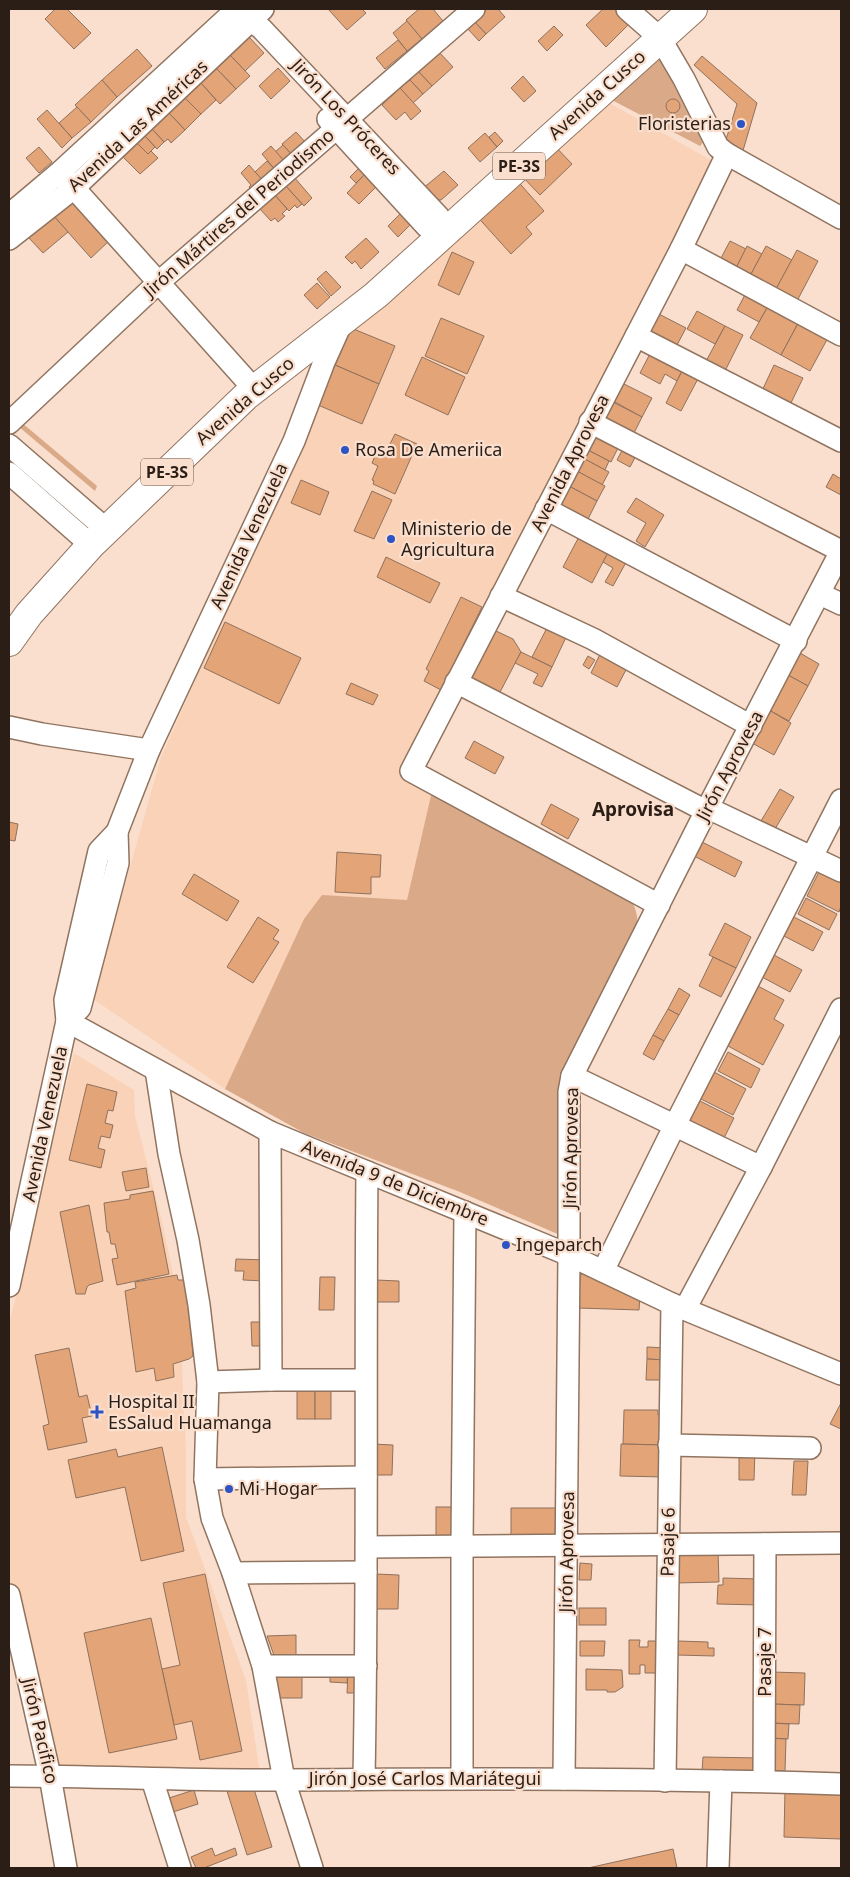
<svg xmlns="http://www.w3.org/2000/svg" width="850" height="1877" viewBox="0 0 850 1877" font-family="'Noto Sans',sans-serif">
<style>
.built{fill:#fad2b7}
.green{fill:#daa988}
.building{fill:#e3a478;stroke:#8f715d}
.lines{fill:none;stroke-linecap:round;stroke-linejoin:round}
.minor-casing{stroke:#917460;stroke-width:24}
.highway-casing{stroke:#917460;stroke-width:30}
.minor{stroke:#fff;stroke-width:21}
.highway{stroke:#fff;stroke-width:28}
.poi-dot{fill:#2e54c4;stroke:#fadfce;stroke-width:2}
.labels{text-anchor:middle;stroke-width:4.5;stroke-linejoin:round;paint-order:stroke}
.shield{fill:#fadfce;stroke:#68584d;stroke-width:1}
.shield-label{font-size:16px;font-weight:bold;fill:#2a1e16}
.street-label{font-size:18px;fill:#2a1e16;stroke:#fadfce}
.poi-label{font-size:18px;fill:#2a1e16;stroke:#fadfce;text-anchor:start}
.neighbourhood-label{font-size:19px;font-weight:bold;fill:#2a1e16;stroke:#fadfce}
</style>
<rect width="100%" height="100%" fill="#fadfce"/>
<g class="built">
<polygon points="604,100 716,163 400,777 432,791 407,900 304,919 225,1089 93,999 161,757 356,320"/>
<polygon points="74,1053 134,1090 135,1116 162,1221 179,1302 186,1451 186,1517 246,1680 260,1774 54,1775 9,1575 9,1325"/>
</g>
<g class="green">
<polygon points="661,47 706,139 700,146 606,97"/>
<polygon points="15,417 97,486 95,491 12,421"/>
<path d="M432,791l194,101c9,13 13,23 11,39l-70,142 -7,162 -100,-43 -156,-59 -79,-44 79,-170 18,-24 85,5z"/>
</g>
<g class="building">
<polygon points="55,9 67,9 91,33 74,49 45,19"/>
<polygon points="328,9 362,9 366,13 347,30"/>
<polygon points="419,9 433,9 443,21 422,39 406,20"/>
<polygon points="487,9 498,9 505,17 486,34 474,21"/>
<polygon points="603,9 615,9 629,24 606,47 586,25"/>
<polygon points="407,21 422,39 407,51 393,33"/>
<polygon points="474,21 486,34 479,41 467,28"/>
<polygon points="554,26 563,35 547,51 538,41"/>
<polygon points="249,37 264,53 245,71 230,55"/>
<polygon points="398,40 407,51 385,69 376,58"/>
<polygon points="137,49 152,66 117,97 102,80"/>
<polygon points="439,52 453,67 432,86 418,71"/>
<polygon points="230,55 250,76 236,89 216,68"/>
<polygon points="702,56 757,103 742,154 725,143 737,104 694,65"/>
<polygon points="216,68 236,89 220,104 201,83"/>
<polygon points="278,68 290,81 271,99 259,86"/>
<polygon points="418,71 432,86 423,94 410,80"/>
<polygon points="523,76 536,91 524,102 511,88"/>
<polygon points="102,80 117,97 91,122 75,105"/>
<polygon points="410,80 423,94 413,103 400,88"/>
<polygon points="201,83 216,100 201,114 185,98"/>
<polygon points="400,88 421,111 411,120 405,112 396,120 382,105"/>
<polygon points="185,98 201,114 185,130 169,113"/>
<circle cx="673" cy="106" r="7"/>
<polygon points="77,107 91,122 72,138 59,123"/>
<polygon points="47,110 72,138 62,148 37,119"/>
<polygon points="169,113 185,130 171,143 168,139 164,142 152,129"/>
<polygon points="152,129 164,142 157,149 145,136"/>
<polygon points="296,132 308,145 294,157 282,144"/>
<polygon points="495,132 503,141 497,147 489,137"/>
<polygon points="485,133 497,147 480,162 468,148"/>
<polygon points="145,136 155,147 148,154 137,143"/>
<polygon points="551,142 572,164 540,195 519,173"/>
<polygon points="137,143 148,154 151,151 158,158 140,174 123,157"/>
<polygon points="283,145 294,157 286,163 275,152"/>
<polygon points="271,146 286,163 277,172 262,154"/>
<polygon points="39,147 52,162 39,173 26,158"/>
<polygon points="267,161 277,172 265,183 255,172"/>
<polygon points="249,165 265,183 254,193 249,187 251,185 241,173"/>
<polygon points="359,168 365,174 356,183 350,177"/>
<polygon points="444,171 458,185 441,200 436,200 422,189"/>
<polygon points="365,174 377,186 359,204 347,193"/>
<polygon points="294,177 312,198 304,206 285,185"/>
<polygon points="514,177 544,211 526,227 532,234 511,254 474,213"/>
<polygon points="285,185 302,204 297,208 295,205 289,211 274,194"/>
<polygon points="274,194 287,209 282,214 285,216 278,222 275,218 271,221 259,208"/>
<polygon points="70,196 110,240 91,258 51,213"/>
<polygon points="405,209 415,220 398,237 388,226"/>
<polygon points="53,215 68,232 43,253 29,238"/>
<polygon points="366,238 379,252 361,269 355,261 352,264 345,257"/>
<polygon points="730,241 746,249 736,268 720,260"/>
<polygon points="747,246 762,254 750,276 736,268"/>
<polygon points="766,246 792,260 776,289 750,276"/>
<polygon points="797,250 818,261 797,301 776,289"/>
<polygon points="452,252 474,262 459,295 438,285"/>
<polygon points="326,271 341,287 331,296 317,279"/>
<polygon points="317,283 330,297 317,309 304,295"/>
<polygon points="748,289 771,301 759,322 737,310"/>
<polygon points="771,301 801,318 781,355 750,338"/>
<polygon points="697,311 725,326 715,344 687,329"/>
<polygon points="655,312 686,328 677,345 646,329"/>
<polygon points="441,318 484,336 467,374 425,356"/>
<polygon points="801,318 830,334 810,371 781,355"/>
<polygon points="725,326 743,335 724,373 705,363"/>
<polygon points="351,328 395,346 379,384 335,365"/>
<polygon points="653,348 685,365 677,381 665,374 660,384 640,373"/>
<polygon points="422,357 465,377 448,415 405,395"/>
<polygon points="335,365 379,384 362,424 318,405"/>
<polygon points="685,365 701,373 681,411 666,403"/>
<polygon points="774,365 803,378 789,407 761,393"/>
<polygon points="622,383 652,398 642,417 613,401"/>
<polygon points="611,401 642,417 633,435 602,419"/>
<polygon points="597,427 622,440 611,462 586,449"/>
<polygon points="395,434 417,444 395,494 373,484 374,481 372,480 378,466 372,463 380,444 388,448"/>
<polygon points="627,441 640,448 630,467 617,460"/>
<polygon points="586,449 609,461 605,470 581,457"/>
<polygon points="581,457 609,472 602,485 575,470"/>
<polygon points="575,470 605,486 597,501 567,485"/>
<polygon points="833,474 841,479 841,495 826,487"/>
<polygon points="301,480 329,492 320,515 291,503"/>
<polygon points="567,485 597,501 587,521 556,506"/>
<polygon points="372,491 392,500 374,539 354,531"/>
<polygon points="636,498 664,515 645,547 636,541 646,523 627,512"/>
<polygon points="582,531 611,547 592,583 563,567"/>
<polygon points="611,547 629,557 613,586 605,582 613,568 603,562"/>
<polygon points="386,557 440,583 430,603 377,577"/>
<polygon points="461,597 482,607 441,690 424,681 429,671 426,669"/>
<polygon points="225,622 301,658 279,704 204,668"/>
<polygon points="549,624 568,633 552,667 532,657"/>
<polygon points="494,630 513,639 521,652 499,694 469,679"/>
<polygon points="521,652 552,667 542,687 533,683 538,674 515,663"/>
<polygon points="601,652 628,666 617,687 591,673"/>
<polygon points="800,653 819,664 808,686 788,675"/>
<polygon points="588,656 595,660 589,669 583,665"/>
<polygon points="788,675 808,686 789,721 769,710"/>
<polygon points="351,683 378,695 373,705 346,694"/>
<polygon points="769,710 791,723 774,755 752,743"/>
<polygon points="474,741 504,757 495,774 465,758"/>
<polygon points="780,789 794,797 775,829 761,821"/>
<polygon points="551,804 579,819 568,839 541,824"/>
<polygon points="9,822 18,824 15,841 9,840"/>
<polygon points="702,842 742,862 735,877 694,856"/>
<polygon points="337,852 381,855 380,877 371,877 371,894 335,892"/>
<polygon points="822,866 841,876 841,906 839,912 807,896"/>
<polygon points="194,874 239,901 227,921 182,894"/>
<polygon points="806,898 837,914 829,930 798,914"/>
<polygon points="792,916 823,932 813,951 782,935"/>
<polygon points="258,917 279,930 273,939 279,942 253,983 227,967"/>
<polygon points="725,923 751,937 736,968 709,955"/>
<polygon points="774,955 802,970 790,992 762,977"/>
<polygon points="713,957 736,968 721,997 699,986"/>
<polygon points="758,986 784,1000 774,1019 784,1025 763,1065 728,1046"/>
<polygon points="679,988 690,995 679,1015 668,1009"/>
<polygon points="668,1009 679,1015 664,1041 653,1035"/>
<polygon points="653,1035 664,1041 654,1060 643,1054"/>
<polygon points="728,1052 760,1069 751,1088 718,1071"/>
<polygon points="714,1072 746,1089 733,1115 701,1099"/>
<polygon points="87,1084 117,1092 113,1111 108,1110 105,1123 113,1125 110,1138 101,1136 98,1148 105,1150 101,1168 69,1160"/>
<polygon points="698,1100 734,1118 720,1146 684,1127"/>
<polygon points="146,1168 149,1187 126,1191 122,1172"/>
<polygon points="153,1191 169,1274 117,1285 112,1259 118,1258 115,1244 111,1244 109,1232 107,1232 104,1203 130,1199 130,1195"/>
<polygon points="89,1205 103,1281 89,1285 87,1287 85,1294 76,1294 60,1212"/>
<polygon points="236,1259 266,1260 265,1281 243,1280 244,1271 235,1271"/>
<polygon points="582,1273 640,1295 639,1310 578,1308 580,1277"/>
<polygon points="177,1275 178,1280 187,1280 193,1356 189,1359 173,1364 174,1377 156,1381 154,1368 136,1372 125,1291 136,1288 135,1282"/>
<polygon points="320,1277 335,1277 334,1310 319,1310"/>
<polygon points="376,1280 399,1281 399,1302 375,1302"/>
<polygon points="251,1322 267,1322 267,1346 252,1346"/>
<polygon points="647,1347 666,1348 666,1360 647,1359"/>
<polygon points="69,1348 79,1397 87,1395 92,1416 82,1418 87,1442 48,1450 43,1426 49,1424 35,1355"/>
<polygon points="647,1359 666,1360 665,1380 646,1380"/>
<rect x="297" y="1385" width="18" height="34"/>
<rect x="315" y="1385" width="16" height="34"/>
<polygon points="841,1403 841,1429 830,1424"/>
<polygon points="624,1410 658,1410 658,1415 664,1415 664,1445 623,1444"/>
<polygon points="373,1444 393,1445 392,1475 372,1475"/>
<polygon points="621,1444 664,1445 664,1477 620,1476"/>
<polygon points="162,1447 184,1551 141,1561 125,1487 76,1498 68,1460 116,1449 118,1457"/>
<polygon points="739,1450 755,1450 754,1480 739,1480"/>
<polygon points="794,1461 808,1461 806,1495 792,1495"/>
<rect x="436" y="1507" width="20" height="33"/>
<polygon points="511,1508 556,1508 555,1539 511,1539"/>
<polygon points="718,1551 719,1582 675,1583 675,1552"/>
<polygon points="580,1563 592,1564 591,1580 579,1580"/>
<polygon points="205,1574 242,1751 200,1760 192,1721 174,1725 162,1669 180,1665 163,1583"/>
<polygon points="376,1574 399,1575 398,1609 375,1609"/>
<polygon points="723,1578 761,1579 761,1605 717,1604 718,1585 723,1585"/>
<rect x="579" y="1608" width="27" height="17"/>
<polygon points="151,1618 177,1739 109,1753 84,1633"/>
<polygon points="296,1635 296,1659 275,1658 267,1636"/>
<polygon points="629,1640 640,1640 639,1647 648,1647 648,1641 657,1641 656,1673 645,1673 645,1665 640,1665 640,1674 629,1674"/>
<polygon points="580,1641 605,1641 604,1656 580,1656"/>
<polygon points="678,1641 708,1642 708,1648 714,1648 714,1656 677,1655"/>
<polygon points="272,1669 302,1670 302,1698 275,1698"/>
<polygon points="586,1669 622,1670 623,1687 615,1692 607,1692 607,1690 586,1690"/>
<polygon points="330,1671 348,1672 347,1683 330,1682"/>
<polygon points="348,1672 362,1672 362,1693 347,1693"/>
<polygon points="772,1672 805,1673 804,1705 771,1704"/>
<polygon points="771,1704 800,1705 799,1724 771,1723"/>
<polygon points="771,1723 789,1724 788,1739 770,1738"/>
<polygon points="770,1738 786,1739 785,1771 770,1770"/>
<polygon points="703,1757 760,1758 760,1772 702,1772"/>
<polygon points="254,1789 272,1847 247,1855 227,1791"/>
<polygon points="785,1789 841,1793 841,1839 784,1837"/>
<polygon points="194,1790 198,1804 173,1812 169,1798"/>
<polygon points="212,1848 215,1856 235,1848 237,1855 204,1868 196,1868 191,1857"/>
<polygon points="673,1849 677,1868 588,1868"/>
</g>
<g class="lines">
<g class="minor-casing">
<g id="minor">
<polyline points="242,9 250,21 261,28 439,217"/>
<polyline points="627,9 660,38 684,79 718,147 727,154 841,218"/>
<polyline points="328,119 427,227"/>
<polyline points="65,178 254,389"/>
<polyline points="9,215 60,172 237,9"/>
<polyline points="9,239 74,188 263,9"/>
<polyline points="681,249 841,335"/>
<polyline points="636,336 841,441"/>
<polyline points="590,422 841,551"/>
<polyline points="9,423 159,282 474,9"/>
<polyline points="9,445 107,530"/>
<polyline points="9,473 91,545"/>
<polyline points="546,509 796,641"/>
<polyline points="820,594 841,604"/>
<polyline points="501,596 593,639 751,726"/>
<polyline points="456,682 706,811"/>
<polyline points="9,727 42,734 149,750"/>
<polyline points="708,808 841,871"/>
<polyline points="659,905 411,771 681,249 727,154"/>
<polyline points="67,1021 270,1132 569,1255 672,1304 841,1374"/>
<polyline points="67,1021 80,1008 118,863 117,832"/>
<polyline points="156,1070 169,1154 188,1240 199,1305 208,1382 205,1479 212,1518 233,1573 263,1666 284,1780 312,1868"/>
<polyline points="572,1076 761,1167"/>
<polyline points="270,1132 271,1380"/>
<polyline points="603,1271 674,1127 841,800"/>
<polyline points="9,1286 67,1021 65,1000 99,851 117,832 149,750 294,441 324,362 342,322"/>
<polyline points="685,1309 761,1167 841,1009"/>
<polyline points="208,1382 271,1380 365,1380"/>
<polyline points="669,1445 810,1448"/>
<polyline points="205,1479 366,1477"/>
<polyline points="367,1547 841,1543"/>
<polyline points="233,1573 366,1572"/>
<polyline points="9,1595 50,1776 66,1868"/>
<polyline points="263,1666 366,1666"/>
<path d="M9,1776c92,0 184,5 276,4 185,-2 371,-2 556,4"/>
<path d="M364,1778c4,-202 1,-404 3,-606"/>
<polyline points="152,1779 180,1868"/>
<polyline points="462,1779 462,1546 465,1212"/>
<polyline points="564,1779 569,1255 569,1092 572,1076 706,811 841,551"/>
<polyline points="665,1781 672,1304"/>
<polyline points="764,1781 765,1544"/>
<polyline points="718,1868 721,1781"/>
</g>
</g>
<g class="highway-casing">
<polyline id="highway" points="9,642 29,614 91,545 246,396 376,295 693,9"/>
</g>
<use href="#minor" class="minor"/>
<use href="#highway" class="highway"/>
</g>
<g class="poi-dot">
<circle cx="741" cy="124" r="5"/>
<circle cx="345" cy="450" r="5"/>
<circle cx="391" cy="539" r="5"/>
<circle cx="506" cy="1245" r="5"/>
<path d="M94.5 1404.5h5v5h5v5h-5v5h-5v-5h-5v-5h5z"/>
<circle cx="229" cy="1489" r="5"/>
</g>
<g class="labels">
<g class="shield">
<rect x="493" y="152.5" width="52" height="27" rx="4"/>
<rect x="141" y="458.5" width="52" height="27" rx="4"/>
</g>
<g class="shield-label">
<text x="519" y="172">PE-3S</text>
<text x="167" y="478">PE-3S</text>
</g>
<g class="street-label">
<text transform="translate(597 95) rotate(-42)" y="6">Avenida Cusco</text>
<text transform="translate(346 117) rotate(47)" y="6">Jirón Los Próceres</text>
<text transform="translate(138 126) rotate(-43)" y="6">Avenida Las Américas</text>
<text transform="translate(239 213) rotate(-41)" y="6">Jirón Mártires del Periodismo</text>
<text transform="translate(245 401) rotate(-41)" y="6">Avenida Cusco</text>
<text transform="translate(570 463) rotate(-63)" y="6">Avenida Aprovesa</text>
<text transform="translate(249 536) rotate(-65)" y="6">Avenida Venezuela</text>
<text transform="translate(730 766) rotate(-62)" y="6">Jirón Aprovesa</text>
<text transform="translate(45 1124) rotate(-78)" y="6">Avenida Venezuela</text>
<text transform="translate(571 1148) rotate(-89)" y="6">Jirón Aprovesa</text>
<text transform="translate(395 1183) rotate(22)" y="6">Avenida 9 de Diciembre</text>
<text transform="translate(668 1542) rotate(-89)" y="6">Pasaje 6</text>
<text transform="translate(567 1552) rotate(-89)" y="6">Jirón Aprovesa</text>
<text transform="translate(765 1662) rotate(-90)" y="6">Pasaje 7</text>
<text transform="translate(40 1731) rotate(77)" y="6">Jirón Pacifico</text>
<text x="425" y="1785">Jirón José Carlos Mariátegui</text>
</g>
<g class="poi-label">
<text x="731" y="130" text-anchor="end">Floristerias</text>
<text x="355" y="456">Rosa De Ameriica</text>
<text x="401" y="535">Ministerio de<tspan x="401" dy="21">Agricultura</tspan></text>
<text x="516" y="1251">Ingeparch</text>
<text x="108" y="1408">Hospital II<tspan x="108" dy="21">EsSalud Huamanga</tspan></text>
<text x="239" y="1495">Mi Hogar</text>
</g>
<g class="neighbourhood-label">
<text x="633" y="816">Aprovisa</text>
</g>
</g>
<rect width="850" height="1877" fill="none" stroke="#2a1e16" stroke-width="20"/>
</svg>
